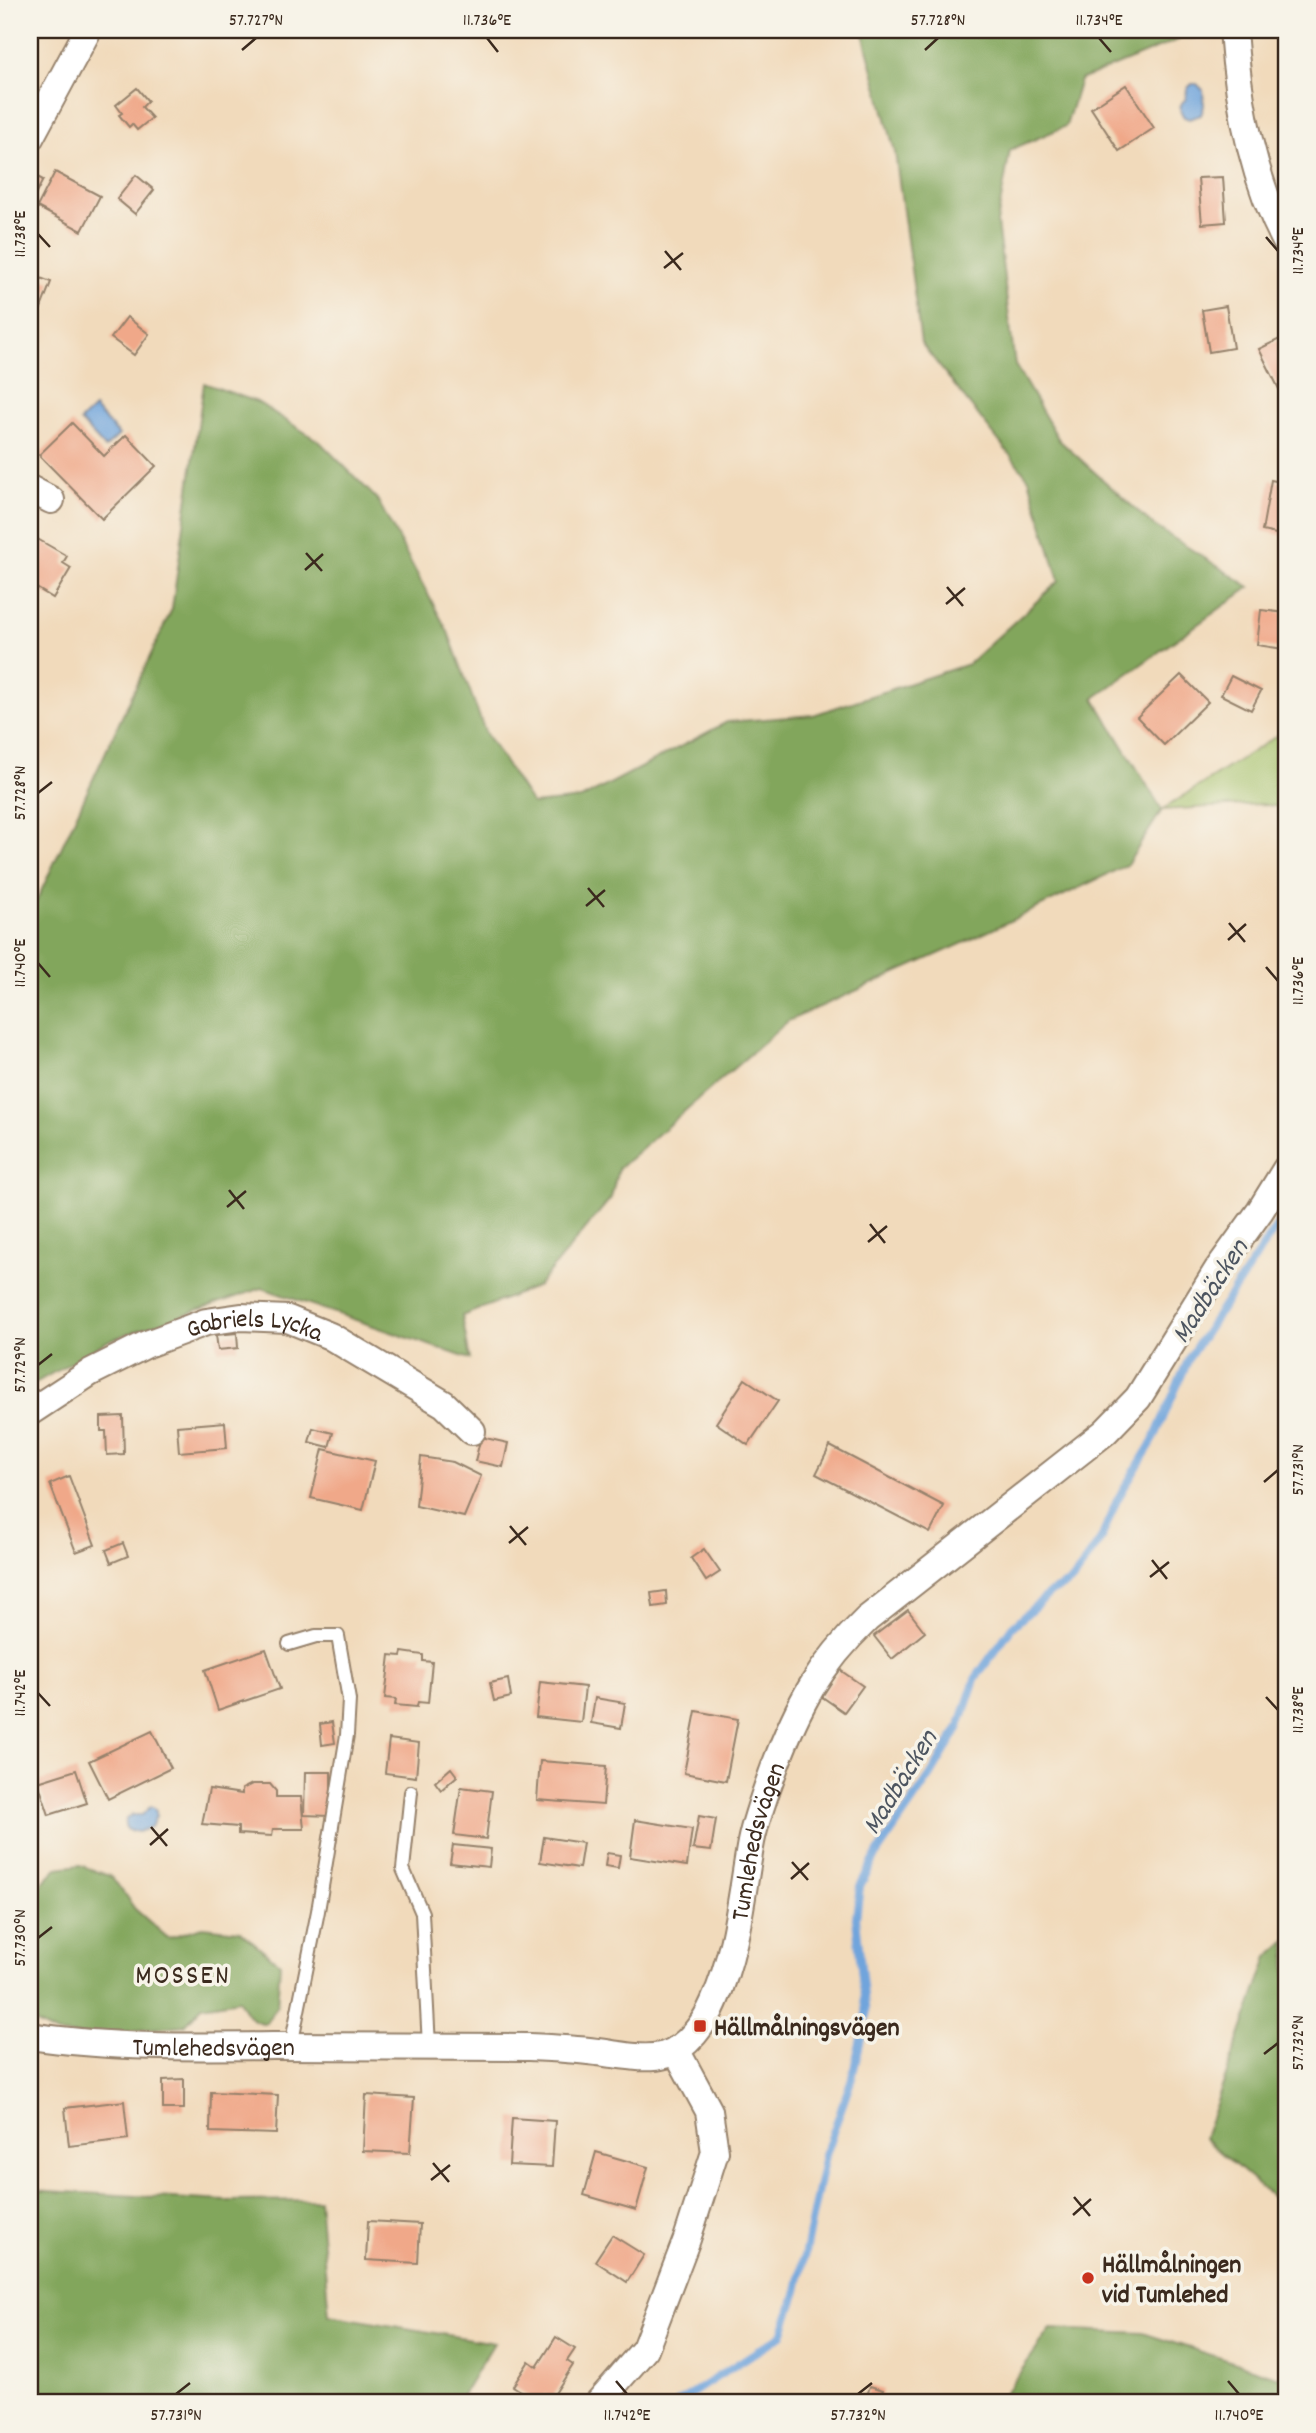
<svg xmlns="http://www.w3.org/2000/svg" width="1316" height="2433" viewBox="0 0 1316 2433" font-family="Dekko,sans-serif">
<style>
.green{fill:#a3c067;stroke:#6f7542;stroke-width:2}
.forest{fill:#82a65c;stroke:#5e683d;stroke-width:2}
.water{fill:#6fa4dc;stroke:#55677d;stroke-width:2}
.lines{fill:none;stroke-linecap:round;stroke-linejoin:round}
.stream{stroke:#6fa4dc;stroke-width:8}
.building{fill:#f0a889}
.service-casing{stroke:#96826c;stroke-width:16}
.minor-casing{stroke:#96826c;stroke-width:30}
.service{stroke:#fff;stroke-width:12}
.minor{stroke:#fff;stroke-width:26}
.ticks{fill:none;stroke:#3b2a1e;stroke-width:2.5}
.poi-dot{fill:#c8321e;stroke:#f7f3e8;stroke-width:2.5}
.labels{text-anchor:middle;stroke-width:7;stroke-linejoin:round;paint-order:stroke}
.street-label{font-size:26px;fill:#3b2a1e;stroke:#f7f3e8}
.poi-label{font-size:26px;font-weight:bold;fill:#3b2a1e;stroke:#f7f3e8;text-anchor:start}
.water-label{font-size:28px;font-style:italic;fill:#4d5560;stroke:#f7f3e8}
.neighbourhood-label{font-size:28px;letter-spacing:2px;fill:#3b2a1e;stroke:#f7f3e8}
.neatline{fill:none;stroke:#3b2a1e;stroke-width:2.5}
.ticks-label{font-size:18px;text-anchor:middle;fill:#3b2a1e}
</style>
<rect width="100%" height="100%" fill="#f7f3e8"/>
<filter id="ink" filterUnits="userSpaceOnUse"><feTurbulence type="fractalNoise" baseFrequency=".0143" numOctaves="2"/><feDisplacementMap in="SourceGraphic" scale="14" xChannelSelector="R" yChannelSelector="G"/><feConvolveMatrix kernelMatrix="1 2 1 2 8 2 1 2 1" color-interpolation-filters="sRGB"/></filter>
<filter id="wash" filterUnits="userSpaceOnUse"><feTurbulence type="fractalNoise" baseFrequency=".00686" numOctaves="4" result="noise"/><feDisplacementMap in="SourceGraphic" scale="28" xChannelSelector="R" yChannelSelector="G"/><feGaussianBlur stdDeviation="1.57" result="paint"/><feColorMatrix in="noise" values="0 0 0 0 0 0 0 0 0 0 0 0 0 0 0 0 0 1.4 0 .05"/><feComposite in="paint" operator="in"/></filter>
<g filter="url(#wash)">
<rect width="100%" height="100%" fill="#f1dabb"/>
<polygon class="green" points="1286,730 1286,808 1261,804 1162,810"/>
<g class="forest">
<polygon points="862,30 1211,30 1211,35 1180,39 1080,80 1066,126 1010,150 997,223 1015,365 1059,440 1153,525 1250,587 1094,698 1162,810 1127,865 970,940 788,1021 618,1169 611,1198 538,1286 462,1316 470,1359 262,1288 110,1340 30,1386 30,915 172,609 204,383 257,402 320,442 377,499 448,632 486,734 532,804 581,799 727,722 813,715 968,664 1059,581 1029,479 921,343 895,152"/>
<path d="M80,1865l32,12 23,32 33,29 34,-11 38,4 40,33 -3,42 -11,17c-16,0 -20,-11 -27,-23l-37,6 -17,19 -100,11 -29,-2 -26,-13v-109l13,-30 14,-14z"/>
<polygon points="1286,1941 1286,2209 1204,2138 1268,1957"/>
<polygon points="30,2190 225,2201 319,2200 329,2315 494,2343 457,2403 30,2403"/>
<polygon points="1051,2329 1143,2333 1286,2379 1286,2403 998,2403"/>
</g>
<g class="water">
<path d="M1192,84h5l6,6 1,16 -3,9 -12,4 -5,-2c-5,-7 -5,-13 2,-18l1,-10z"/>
<polygon points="94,408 119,435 105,448 80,421"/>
<polygon points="151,1806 156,1809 156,1816 151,1827 138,1832 128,1830 125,1826 126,1819 132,1815 142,1815"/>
</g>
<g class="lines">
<polyline class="stream" points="677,2403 782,2335 797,2291 825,2155 852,2078 866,2016 856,1918 860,1886 878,1852 931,1775 959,1727 975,1679 1012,1627 1051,1592 1072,1581 1101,1539 1117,1500 1154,1439 1190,1356 1286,1212"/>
</g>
<g id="blocks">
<g class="building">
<polygon points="1126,85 1154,128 1119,151 1091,108"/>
<polygon points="137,88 148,101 142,107 152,118 137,130 132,124 129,127 119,115 122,113 116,105"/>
<polygon points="55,172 100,196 82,231 37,207"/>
<polygon points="30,173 43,180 30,205"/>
<polygon points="136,175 154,190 135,214 117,199"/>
<polygon points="1223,177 1226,222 1202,224 1198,178"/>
<polygon points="30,274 51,282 36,321 30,319"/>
<polygon points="1226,306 1233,348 1209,352 1202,310"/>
<polygon points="127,317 149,334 134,355 111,338"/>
<polygon points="1286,336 1286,385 1279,389 1259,349"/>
<polygon points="72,423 104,456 126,435 156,466 102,519 39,455"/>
<polygon points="1271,480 1286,483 1286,536 1262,531"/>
<polygon points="34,537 67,556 63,563 71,568 53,598 30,584 30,545"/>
<polygon points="1261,610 1286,613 1284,649 1257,645"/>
<polygon points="1181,675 1208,702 1164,745 1137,717"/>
<polygon points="1231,676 1261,691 1251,710 1221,695"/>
<polygon points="237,1333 238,1348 218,1350 216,1335"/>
<polygon points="745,1379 778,1401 748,1445 716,1423"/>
<polygon points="123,1416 124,1454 107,1455 106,1431 101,1431 101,1417"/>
<polygon points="225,1422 227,1448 179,1452 177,1426"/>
<polygon points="313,1428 333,1433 329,1447 309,1442"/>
<polygon points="481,1437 508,1443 503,1467 475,1461"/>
<polygon points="830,1446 944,1506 930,1533 816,1474"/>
<polygon points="323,1449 375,1461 363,1510 311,1498"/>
<polygon points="421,1457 453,1462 481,1476 464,1517 416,1506"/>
<polygon points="69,1476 95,1545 76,1552 50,1484"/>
<polygon points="123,1543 128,1556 111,1563 106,1550"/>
<polygon points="704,1549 720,1572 706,1581 691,1558"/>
<polygon points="666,1591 667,1605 653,1607 651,1593"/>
<polygon points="908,1610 925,1632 892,1659 874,1636"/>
<polygon points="266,1649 280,1689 218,1710 205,1670"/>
<polygon points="402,1652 423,1655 423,1661 432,1662 428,1703 418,1702 417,1707 395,1705 396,1699 385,1698 390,1655 401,1656"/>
<polygon points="840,1670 863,1686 844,1712 821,1696"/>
<polygon points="508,1679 511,1697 494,1701 490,1683"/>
<polygon points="540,1682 585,1687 581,1722 536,1717"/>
<polygon points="595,1698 625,1703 621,1728 591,1723"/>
<polygon points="696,1711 738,1719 726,1781 684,1773"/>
<polygon points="332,1722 335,1743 322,1745 320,1724"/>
<polygon points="152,1731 171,1768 108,1799 89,1761"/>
<polygon points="389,1739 419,1743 416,1777 385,1773"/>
<polygon points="540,1761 606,1766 603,1805 537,1800"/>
<polygon points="451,1768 457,1776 441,1790 435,1782"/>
<polygon points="76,1770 87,1803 49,1815 38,1782"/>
<polygon points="305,1772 331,1772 331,1816 304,1815"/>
<polygon points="252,1784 270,1784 276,1791 276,1797 301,1797 304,1829 273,1829 272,1836 238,1834 238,1827 202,1824 209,1789 242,1794 242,1789"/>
<polygon points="461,1787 492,1791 486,1839 454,1835"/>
<polygon points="699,1816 716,1819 711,1851 693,1849"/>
<polygon points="635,1820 692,1829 687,1866 630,1857"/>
<polygon points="544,1837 583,1843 579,1868 540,1862"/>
<polygon points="453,1845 491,1849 489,1867 450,1863"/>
<polygon points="607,1853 620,1855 618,1868 605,1866"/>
<polygon points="184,2079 184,2109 163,2109 163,2080"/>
<polygon points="211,2092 278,2095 276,2134 210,2132"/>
<polygon points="366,2095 414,2098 410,2153 363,2151"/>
<polygon points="124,2101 128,2139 69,2146 65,2108"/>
<polygon points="512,2118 555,2121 552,2167 509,2165"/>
<polygon points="596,2152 648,2167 636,2210 584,2195"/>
<polygon points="368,2221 420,2224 418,2263 366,2260"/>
<polygon points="612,2235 644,2255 627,2282 595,2261"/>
<polygon points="556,2337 575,2349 567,2361 573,2365 552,2398 546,2394 540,2403 513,2386 529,2361 537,2367"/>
<polygon points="870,2386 883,2390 878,2403 866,2399"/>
</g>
</g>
</g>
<g filter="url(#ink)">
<use href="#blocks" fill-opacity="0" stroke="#96826c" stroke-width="2"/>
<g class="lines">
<g class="service-casing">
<g id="service">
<polyline points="289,1644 316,1636 338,1636 349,1700 347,1735 318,1911 291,2046"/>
<polyline points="411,1792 403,1869 422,1913 429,2046"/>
</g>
</g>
<g class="minor-casing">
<g id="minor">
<path d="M1233,30c5,72 19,147 53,212"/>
<polyline points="30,138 88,30"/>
<polyline points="30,489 51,500"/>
<path id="s1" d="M30,1412l61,-40 56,-28 59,-22 35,-5 47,2 42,17 114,68 28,27"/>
<path id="s2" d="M30,2036c80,12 162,11 243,10 86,0 171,0 256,1 23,1 45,2 68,5 21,2 47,9 68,3 22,-7 40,-32 49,-53 23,-51 27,-105 37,-160 5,-25 15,-51 24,-76 23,-61 44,-101 92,-147l238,-187 33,-34 80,-129 42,-58 26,-42"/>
<polyline points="598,2403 645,2349 687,2239 715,2152 709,2111 676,2050"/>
</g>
</g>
<use href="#service" class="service"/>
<use href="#minor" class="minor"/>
</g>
</g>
<path class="ticks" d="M487,38l11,14M1099,38l12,14M242,50l14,-12M925,50l13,-12M38,234l12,13M1266,237l12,14M665,251l16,19M664,268l19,-15M306,553l16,18M305,570l18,-16M947,587l16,19M946,604l19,-16M38,793l14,-11M588,888l16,19M586,906l19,-16M1229,923l16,19M1228,940l18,-16M38,963l12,14M1266,967l12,14M229,1190l15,19M227,1207l19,-16M870,1224l15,19M868,1242l19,-16M38,1365l14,-11M1264,1482l14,-12M510,1526l16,19M509,1543l19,-16M1152,1560l15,19M1150,1577l19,-15M38,1693l12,13M1266,1697l12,13M151,1827l16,19M150,1845l18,-16M792,1862l16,18M791,1879l18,-16M38,1938l14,-11M1264,2054l14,-11M433,2163l16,19M431,2180l19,-15M1074,2197l16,19M1073,2215l18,-16M616,2381l11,13M1228,2381l11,13M176,2394l14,-11M858,2394l14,-11"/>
<g class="poi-dot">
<rect x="693" y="2019" width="14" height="14" rx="3.5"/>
<circle cx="1088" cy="2278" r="7"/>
</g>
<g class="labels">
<g class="street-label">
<text dy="9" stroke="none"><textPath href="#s1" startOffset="248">Gabriels Lycka</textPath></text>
<text dy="9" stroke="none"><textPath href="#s2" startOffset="877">Tumlehedsvägen</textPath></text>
<text dy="9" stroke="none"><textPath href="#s2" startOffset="184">Tumlehedsvägen</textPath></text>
</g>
<g class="poi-label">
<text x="714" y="2035">Hällmålningsvägen</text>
<text x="1102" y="2272">Hällmålningen<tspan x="1102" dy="30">vid Tumlehed</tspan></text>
</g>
<g class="water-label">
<text transform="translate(1208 1290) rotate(-57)" y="10">Madbäcken</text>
<text transform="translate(898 1781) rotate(-58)" y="10">Madbäcken</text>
</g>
<g class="neighbourhood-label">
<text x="183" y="1983">MOSSEN</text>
</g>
</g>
<rect width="1316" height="2433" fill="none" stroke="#f7f3e8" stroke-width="77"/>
<rect x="38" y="38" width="1240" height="2356" class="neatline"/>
<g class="ticks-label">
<text x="256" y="25">57.727°N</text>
<text x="487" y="25">11.736°E</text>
<text x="938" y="25">57.728°N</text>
<text x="1099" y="25">11.734°E</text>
<text transform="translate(19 234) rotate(-90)" y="6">11.738°E</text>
<text transform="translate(1297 251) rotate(-90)" y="6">11.734°E</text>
<text transform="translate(19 793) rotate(-90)" y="6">57.728°N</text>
<text transform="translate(19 963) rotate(-90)" y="6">11.740°E</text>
<text transform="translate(1297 981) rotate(-90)" y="6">11.736°E</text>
<text transform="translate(19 1365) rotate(-90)" y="6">57.729°N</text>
<text transform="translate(1297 1470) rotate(-90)" y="6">57.731°N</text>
<text transform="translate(19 1693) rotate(-90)" y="6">11.742°E</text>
<text transform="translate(1297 1710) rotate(-90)" y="6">11.738°E</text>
<text transform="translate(19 1938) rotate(-90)" y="6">57.730°N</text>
<text transform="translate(1297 2043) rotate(-90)" y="6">57.732°N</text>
<text x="176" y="2420">57.731°N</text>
<text x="627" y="2420">11.742°E</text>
<text x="858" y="2420">57.732°N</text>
<text x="1239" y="2420">11.740°E</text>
</g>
</svg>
